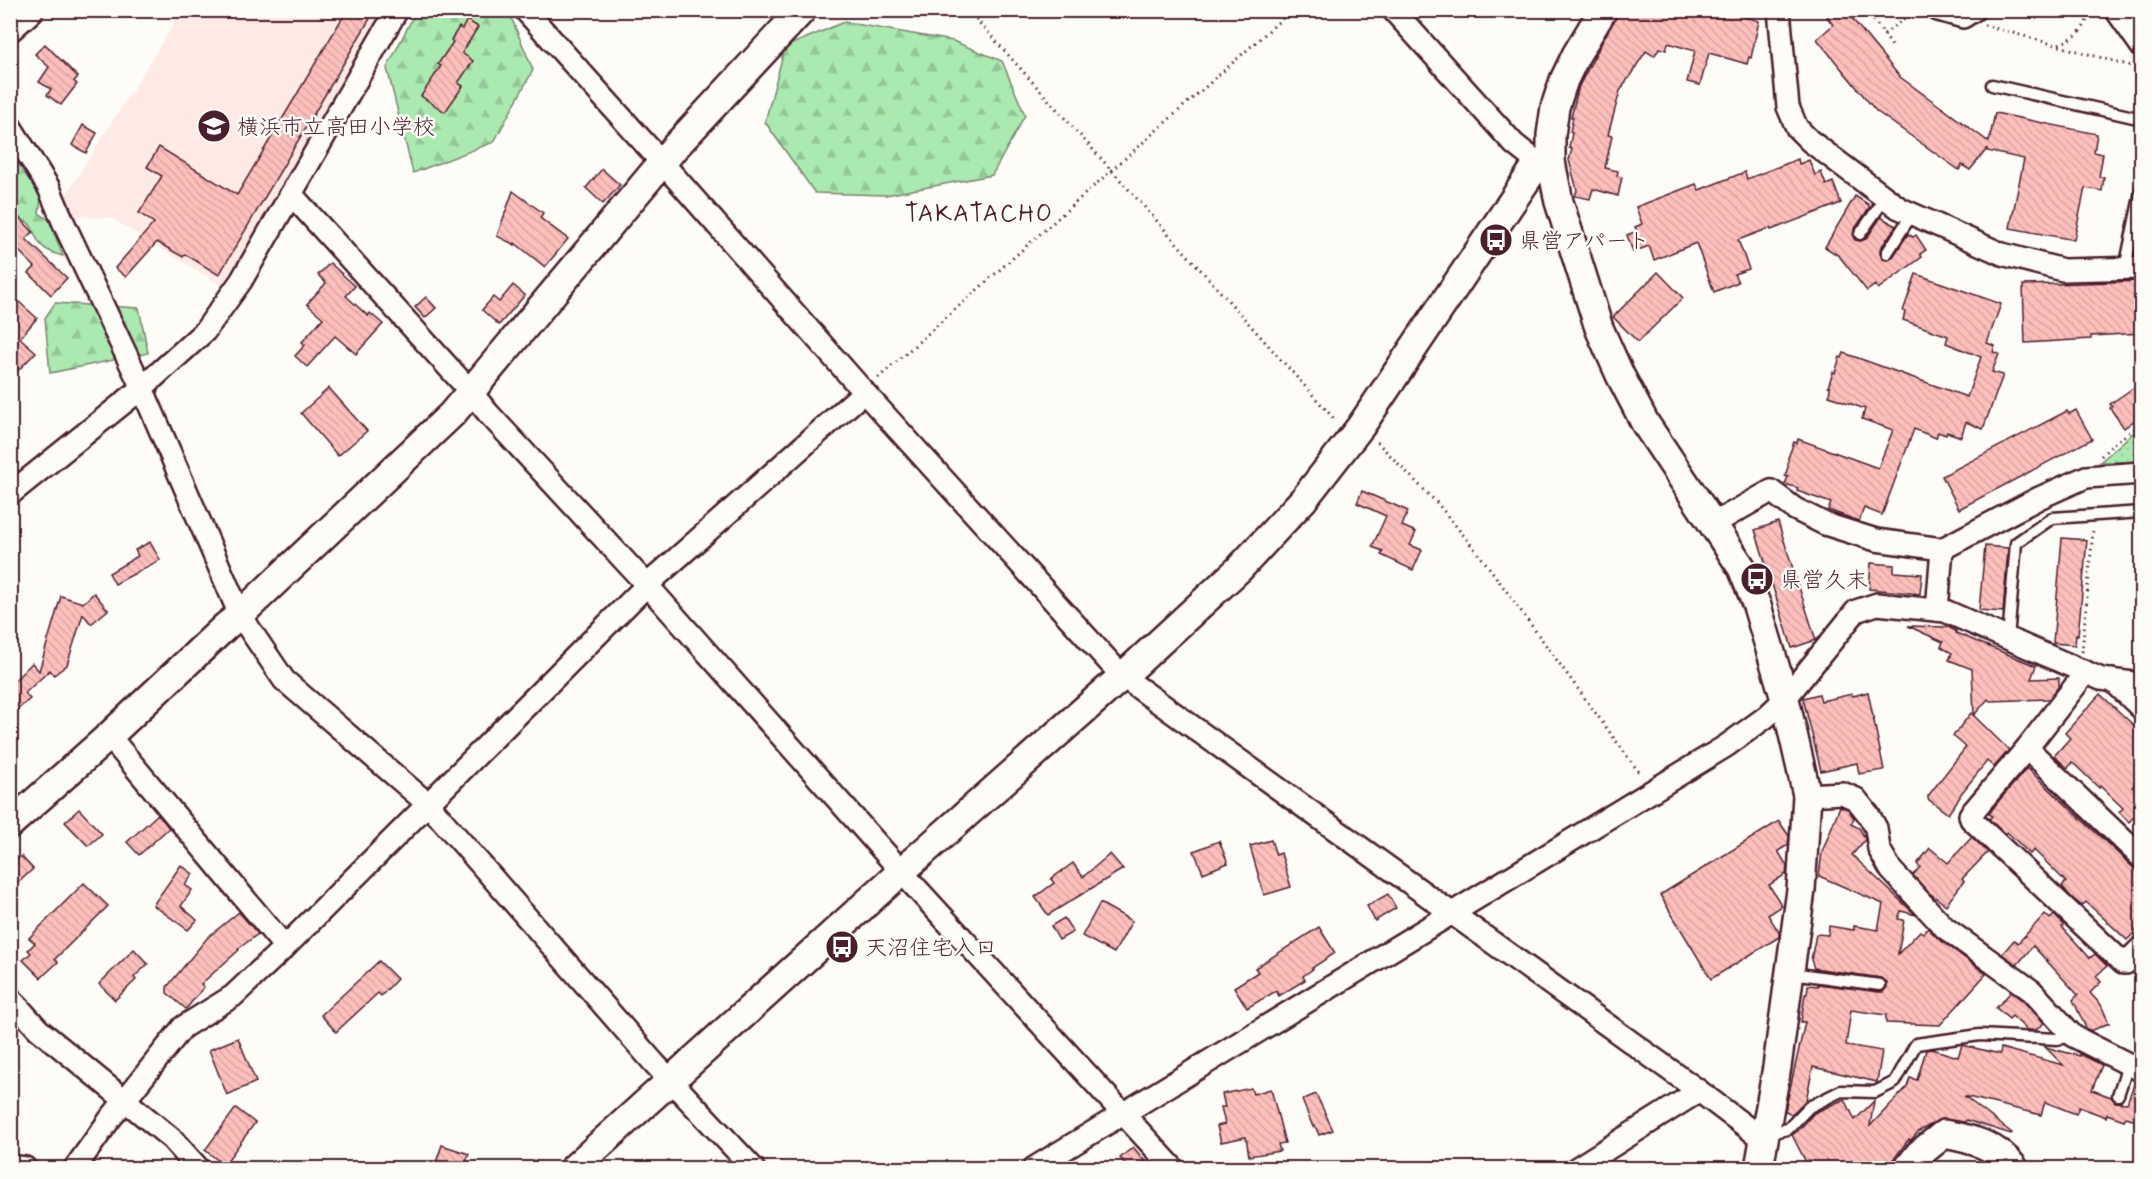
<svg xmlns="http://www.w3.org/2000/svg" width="2152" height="1179" viewBox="0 0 2152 1179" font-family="Mynerve,'Klee One',sans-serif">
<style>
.built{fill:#fdeae5}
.forest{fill:url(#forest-firs);stroke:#7a846e;stroke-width:1.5}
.park{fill:url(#park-dots);stroke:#7a846e;stroke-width:1.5}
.building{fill:url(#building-back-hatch);stroke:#4a1f2b;stroke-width:1.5}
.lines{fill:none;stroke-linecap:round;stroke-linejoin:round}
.service-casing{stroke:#4a1f2b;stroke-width:15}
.minor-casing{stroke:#4a1f2b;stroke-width:26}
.tertiary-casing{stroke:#4a1f2b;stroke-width:32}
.path{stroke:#4a1f2b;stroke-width:3;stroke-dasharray:1.5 4.5;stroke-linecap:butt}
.service{stroke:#fdfcf7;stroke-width:10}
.minor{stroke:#fdfcf7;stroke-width:21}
.tertiary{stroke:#fdfcf7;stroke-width:27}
.labels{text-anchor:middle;stroke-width:5;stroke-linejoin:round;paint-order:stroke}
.poi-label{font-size:22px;fill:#4a1f2b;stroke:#fdfcf7;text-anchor:start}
.neighbourhood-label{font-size:24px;letter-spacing:1.5px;fill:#4a1f2b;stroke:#fdfcf7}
</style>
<defs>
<pattern id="forest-firs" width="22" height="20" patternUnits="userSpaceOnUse" patternTransform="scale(1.5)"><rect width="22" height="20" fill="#aae9b0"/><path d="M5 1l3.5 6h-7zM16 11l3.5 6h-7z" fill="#94c798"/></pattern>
<pattern id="park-dots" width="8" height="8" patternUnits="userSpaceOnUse" patternTransform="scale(1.5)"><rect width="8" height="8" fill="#aae9b0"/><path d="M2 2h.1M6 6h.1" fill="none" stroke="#94c798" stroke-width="1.8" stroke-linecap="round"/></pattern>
<pattern id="building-back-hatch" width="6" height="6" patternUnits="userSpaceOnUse" patternTransform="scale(1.5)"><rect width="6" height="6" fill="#fcbfbc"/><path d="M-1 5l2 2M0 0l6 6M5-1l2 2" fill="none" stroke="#daa4a2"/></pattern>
</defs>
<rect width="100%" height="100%" fill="#fdfcf7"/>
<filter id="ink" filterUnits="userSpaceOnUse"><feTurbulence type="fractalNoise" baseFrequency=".0167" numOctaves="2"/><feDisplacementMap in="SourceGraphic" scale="12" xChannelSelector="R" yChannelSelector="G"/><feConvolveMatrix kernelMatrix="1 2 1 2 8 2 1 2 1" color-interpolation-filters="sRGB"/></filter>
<g filter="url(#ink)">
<polygon class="built" points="182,11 390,11 360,57 224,287 111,218 74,216 66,195"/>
<g class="forest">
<polygon points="508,10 533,70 494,142 413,173 387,68 416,11"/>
<polygon points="844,22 953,41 1002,61 1025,115 992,175 886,195 815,193 765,122 785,47"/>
<path d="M11,138l30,62 -2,13 10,7 14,36c-7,-2 -16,-4 -22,-11 -12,-14 -3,-24 -30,-28z"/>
<polygon points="55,303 139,308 148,353 50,373 45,318"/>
</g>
<polygon class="park" points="2141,430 2141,462 2100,462 2133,433"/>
<g class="building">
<polygon points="347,10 375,10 219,275 185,254 183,257 157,242 126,277 115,268 154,223 139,213 162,176 147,167 159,147 237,195"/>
<polygon points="1619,10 1722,10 1759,21 1751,58 1749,57 1747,64 1709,53 1700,85 1687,82 1695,51 1668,43 1666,50 1660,48 1654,56 1646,51 1620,91 1608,135 1612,136 1605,168 1618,171 1617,176 1622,177 1618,196 1593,189 1590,199 1575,196 1577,190 1569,160 1572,149 1569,148 1572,133 1570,132 1573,117 1571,117 1579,86"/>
<polygon points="1835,10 1845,10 1900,77 1989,142 1995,113 2097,134 2094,152 2103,154 2099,177 2104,177 2102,191 2085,188 2074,240 2010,228 2024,159 1987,151 1987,149 1970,170 1962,165 1959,170 1876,111 1817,39 1833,25 1827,17"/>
<polygon points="467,20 478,27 462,53 473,61 458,83 463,86 445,112 421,96 441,66 438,64 453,42 451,40 459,27 462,29"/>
<polygon points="45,44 78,77 74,81 77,84 61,105 47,95 51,89 39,82 49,67 35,54"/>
<polygon points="83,125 97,133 86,153 72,145"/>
<polygon points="1798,159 1799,164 1809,160 1815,175 1821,172 1826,185 1833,182 1841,203 1771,230 1770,228 1738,240 1749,269 1734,274 1738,282 1714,292 1696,243 1654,260 1649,246 1633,252 1627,235 1637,231 1635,227 1642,224 1636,207 1696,184 1699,190 1745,172 1747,179"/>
<polygon points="602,169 620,185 603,204 586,188"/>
<polygon points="513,191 543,213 540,218 568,239 545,267 515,243 515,245 497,236"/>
<polygon points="1855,196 1869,205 1869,208 1854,230 1853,237 1855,240 1860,241 1866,239 1881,217 1896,226 1880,249 1880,253 1882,259 1887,260 1893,257 1908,234 1913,237 1916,235 1926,250 1920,254 1922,257 1878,289 1875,285 1867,291 1839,256 1825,247"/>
<polygon points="18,216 33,232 26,239 67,278 51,295 29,273 35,267 17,249 10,255 10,223"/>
<polygon points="330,263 355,286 346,296 368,316 370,313 383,324 356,354 335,336 307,367 295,356 305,345 302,342 323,318 307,304 326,283 318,275"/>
<polygon points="1658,272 1683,298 1638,342 1613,317"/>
<polygon points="1916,274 2001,304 1987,343 1995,346 1993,352 1999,354 1992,372 2003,375 1983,429 1966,422 1961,437 1947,432 1946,435 1938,432 1936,438 1914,429 1882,515 1864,508 1859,521 1828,510 1831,503 1797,491 1798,488 1785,484 1788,477 1785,476 1788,467 1788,458 1794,442 1797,443 1798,439 1878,468 1893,430 1862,419 1865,409 1829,396 1830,387 1828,387 1833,372 1835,373 1840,357 1842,358 1844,353 1967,397 1981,357 1946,343 1948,336 1903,320 1905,312 1903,311"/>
<polygon points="2142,281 2142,333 2091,336 2091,339 2025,343 2023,285"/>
<polygon points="513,285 525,295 499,325 482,310 493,297 499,302"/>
<polygon points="10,294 37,318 20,338 36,352 10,379"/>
<polygon points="426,297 436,308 425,318 415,307"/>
<polygon points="2142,382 2142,415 2124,428 2110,408 2112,406 2110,404"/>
<polygon points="329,388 367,431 338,456 301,413"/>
<polygon points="2076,410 2092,439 1959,509 1942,476 2067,411 2069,414"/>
<polygon points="1362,491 1408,511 1402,526 1416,532 1410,545 1422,550 1413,570 1381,555 1383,551 1372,547 1386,516 1357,503"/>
<polygon points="1778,522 1816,640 1792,648 1755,530"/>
<polygon points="2062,538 2087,540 2078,635 2076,634 2075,645 2053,643"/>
<polygon points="150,542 160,560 115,584 109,573 138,556 135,550"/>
<polygon points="1985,546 2008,548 2003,612 1979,610"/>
<polygon points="1871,563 1894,565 1894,572 1922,574 1920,594 1869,589"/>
<polygon points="94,593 108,610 91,624 83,614 67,665 54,675 50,670 25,693 30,699 10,716 10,677 14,681 32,663 39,671 61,596 83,603"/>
<polygon points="1908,626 1948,627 1956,631 1956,633 2036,666 2031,679 2059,678 2059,686 2049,699 1990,701 1988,699 1974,715 1972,669 1949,660 1952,653 1941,647 1943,642"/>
<polygon points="1868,692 1884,770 1859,774 1857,763 1821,771 1803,698 1819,694 1821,701 1852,694 1853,696"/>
<polygon points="2100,694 2142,733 2142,777 2132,787 2142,796 2142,809 2129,822 2119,812 2123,808 2100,786 2099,788 2072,762 2068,768 2054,756 2070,738 2065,733"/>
<polygon points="1971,713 2009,750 1994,767 1987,761 1960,795 1960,797 1948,814 1928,799 1928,796 1966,747 1953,736"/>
<polygon points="2027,768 2142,876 2142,925 2127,940 2086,902 2082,906 2071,897 2062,886 2066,882 2034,850 2030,854 2007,832 2005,834 1989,819 1992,816 1989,814 1997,803"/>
<polygon points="1840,806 1848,809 1854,818 1851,824 1859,828 1864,836 1865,840 1852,855 1916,915 1901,911 1898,919 1904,920 1898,954 1920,931 1923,933 1928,928 1938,938 1986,974 1940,1025 1886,1023 1886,1015 1851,1010 1846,1045 1882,1051 1877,1082 1813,1067 1806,1100 1791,1115 1788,1112 1785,1111 1805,1022 1801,1022 1805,994 1807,994 1808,985 1818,986 1818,984 1879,992 1883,992 1887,987 1887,982 1881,978 1814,968 1811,960 1816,934 1828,935 1829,926 1854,930 1854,926 1878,930 1883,904 1819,876 1822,852"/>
<polygon points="79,809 102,834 88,846 65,822"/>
<polygon points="158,814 169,828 139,855 127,842"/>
<polygon points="1779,821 1789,836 1788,845 1778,851 1787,866 1786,874 1769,885 1782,906 1768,915 1779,932 1779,937 1711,979 1660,895"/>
<polygon points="1972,837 1988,852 1962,879 1964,881 1946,905 1928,892 1913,875 1920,867 1917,864 1930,848 1948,863"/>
<polygon points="1271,840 1276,855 1281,853 1291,887 1264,895 1250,846"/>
<polygon points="1219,841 1228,863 1203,873 1194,851"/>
<polygon points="1110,854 1123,869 1048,915 1035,897 1054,883 1051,879 1073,863 1083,877"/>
<polygon points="21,856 33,869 10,890 10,865"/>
<polygon points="181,865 193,874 185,885 192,890 181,906 197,920 188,930 153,905"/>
<polygon points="84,883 108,906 55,959 58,962 41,978 23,960 31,953 28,950 35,943 29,938"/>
<polygon points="1388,894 1396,908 1375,921 1367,906"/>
<polygon points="1100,903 1132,921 1114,953 1082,936"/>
<polygon points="239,912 258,934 238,949 239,950 201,984 204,987 186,1009 167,993 167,987 208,937"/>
<polygon points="2045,914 2050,919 2054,915 2064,925 2062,927 2090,958 2095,954 2107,966 2096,976 2101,982 2090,993 2101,1005 2109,1023 2091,1031 2086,1028 2073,1000 2078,995 2033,946 2017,965 2002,954 2014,940 2018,943"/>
<polygon points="1064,918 1073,932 1059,940 1051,926"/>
<polygon points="1319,927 1335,953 1312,968 1313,969 1303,976 1305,980 1279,996 1276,991 1247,1008 1234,987 1258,972 1255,968"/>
<polygon points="134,949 148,964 134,977 136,980 115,1000 99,984"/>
<polygon points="379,961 397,979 381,996 378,993 336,1032 321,1015"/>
<polygon points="2011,992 2023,1001 2044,1023 2036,1030 2027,1030 2012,1016 2009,1019 1996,1008"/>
<polygon points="238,1038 256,1082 227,1095 209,1050"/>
<polygon points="1962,1045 2000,1054 2001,1048 2063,1065 2045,1047 2080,1056 2080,1054 2102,1065 2092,1090 2111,1097 2115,1102 2127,1103 2135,1082 2142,1084 2142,1122 2126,1117 2124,1120 2107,1114 2106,1117 2079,1107 2076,1114 2045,1102 2041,1115 1964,1096 2012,1133 2011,1134 1966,1120 1965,1122 1941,1119 1919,1131 1910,1141 1909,1139 1887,1168 1809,1168 1792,1135 1799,1130 1814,1113 1845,1099 1855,1120 1874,1101 1870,1126 1907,1087 1910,1078 1917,1080 1926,1050 1932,1049 1958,1057"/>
<polygon points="1251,1088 1253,1094 1271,1089 1285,1143 1278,1144 1280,1151 1249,1156 1246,1137 1221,1142 1217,1126 1225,1124 1221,1107 1225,1107 1222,1094"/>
<polygon points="1316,1094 1333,1130 1319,1135 1315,1126 1313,1127 1302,1100"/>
<polygon points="236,1108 255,1123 224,1165 205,1150"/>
<polygon points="442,1145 469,1154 464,1168 434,1168"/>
<polygon points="1133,1147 1151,1168 1129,1168 1120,1158"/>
</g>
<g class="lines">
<g class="service-casing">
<g id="service">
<polyline points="1992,85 2142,119"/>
<polyline points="1860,234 1886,197"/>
<polyline points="1887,253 1912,214"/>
<polyline points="2125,268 2142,187"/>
<polyline points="2008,639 2016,543 2052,518 2142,512"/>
<polyline points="1791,973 1880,985"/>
<polyline points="2118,1095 2128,1065"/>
<polyline points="1768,1133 1788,1129 1809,1107 1841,1091 1875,1092 1895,1082 1916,1044 1980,1035 2057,1039 2073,1036"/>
</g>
</g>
<g class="minor-casing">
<g id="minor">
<polyline points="525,10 674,176 864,392 1122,676 1699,1091 1765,1141"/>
<polyline points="1393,10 1514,144 1538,163"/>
<polyline points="1779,10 1788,107 1797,128 1810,141 1899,208 2002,254 2063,270 2142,268"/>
<polyline points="1938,10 1963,17 1974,10"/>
<polyline points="2116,10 2142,47"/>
<polyline points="10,126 49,188 65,226 142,388 240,615 284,680 428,804 654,1063 753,1168"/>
<polyline points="291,194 471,392 488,413 647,585 918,890 1173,1168"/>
<polyline points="10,494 142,388 205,331 241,281 397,10"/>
<polyline points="1713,524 1771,491 1795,509 1825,524 1876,540 1942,549 2039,498 2086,477 2142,473"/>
<polyline points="1937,610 1942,549"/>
<polyline points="2086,672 2027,748 1970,815 1971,819 2123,963 2126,963 2142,947"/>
<polyline points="2112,680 2142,709"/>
<polyline points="109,736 285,947"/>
<polyline points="2027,748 2142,858"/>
<polyline points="1807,795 1842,793 1856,799 1868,814 1876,828 1879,849 1891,870 1945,928 2032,991 2073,1036 2142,1071"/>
<polyline points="10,998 38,1029 172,1139 198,1168"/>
<polyline points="10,1166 25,1168"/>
<polyline points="75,1168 110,1119 183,1027 233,996 285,947 647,585 864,392"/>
<polyline points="1034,1168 1726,746 1766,717 1785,699 1856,611 1877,604 1945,611 2101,679 2142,684"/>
<polyline points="1577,1168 1699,1091"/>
</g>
</g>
<g class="tertiary-casing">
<g id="tertiary">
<polyline points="1603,10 1576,55 1564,80 1555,107 1551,135 1551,162 1559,202 1599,328 1620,375 1645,423 1742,568 1757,606 1785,699 1807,795 1801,890 1777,1067 1759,1168"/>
<polyline points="10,27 29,10"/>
<polyline points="10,824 109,736 226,626 240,615 452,414 675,147 802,10"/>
<polyline points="574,1168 902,871 1135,665 1239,569 1304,499 1361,426 1538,163 1551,162"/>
<path d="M1908,1168l11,-14 25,-20c27,5 53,11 70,34"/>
</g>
</g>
<g class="path">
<polyline points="968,10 1336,421"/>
<polyline points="1867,10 1892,46"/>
<polyline points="1984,25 2142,69"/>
<polyline points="1884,34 1915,10"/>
<path d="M2059,44c16,-6 28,-14 30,-34"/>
<polyline points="878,378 1292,10"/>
<polyline points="1377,442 1438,504 1485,562 1641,775"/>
<polyline points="2101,456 2114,443 2142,424"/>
<polyline points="2082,652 2093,530"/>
</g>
<use href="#service" class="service"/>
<use href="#minor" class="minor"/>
<use href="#tertiary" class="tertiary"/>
</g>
</g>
<defs>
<g id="school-disc" transform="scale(1.725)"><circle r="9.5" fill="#4a1f2b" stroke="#fdfcf7"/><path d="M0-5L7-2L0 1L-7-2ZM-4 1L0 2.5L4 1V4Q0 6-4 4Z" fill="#fff"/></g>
<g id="bus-disc" transform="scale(1.725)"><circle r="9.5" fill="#4a1f2b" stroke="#fdfcf7"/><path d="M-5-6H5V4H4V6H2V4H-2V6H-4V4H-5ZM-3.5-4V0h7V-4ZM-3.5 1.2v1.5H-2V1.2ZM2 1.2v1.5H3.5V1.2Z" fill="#fff"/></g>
</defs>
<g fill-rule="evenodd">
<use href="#school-disc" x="214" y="126"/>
<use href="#bus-disc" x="1496" y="240"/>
<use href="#bus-disc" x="1757" y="579"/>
<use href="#bus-disc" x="842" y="947"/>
</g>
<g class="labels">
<g class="poi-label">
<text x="237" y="134">横浜市立高田小学校</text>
<text x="1519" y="248">県営アパート</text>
<text x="1780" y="587">県営久末</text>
<text x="865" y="955">天沼住宅入口</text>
</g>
<g class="neighbourhood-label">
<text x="979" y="221">TAKATACHO</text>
</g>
</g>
<rect width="2152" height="1179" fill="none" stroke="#fdfcf7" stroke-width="36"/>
<rect x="18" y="18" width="2116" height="1143" fill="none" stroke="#4a1f2b" stroke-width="2" filter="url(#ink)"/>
</svg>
